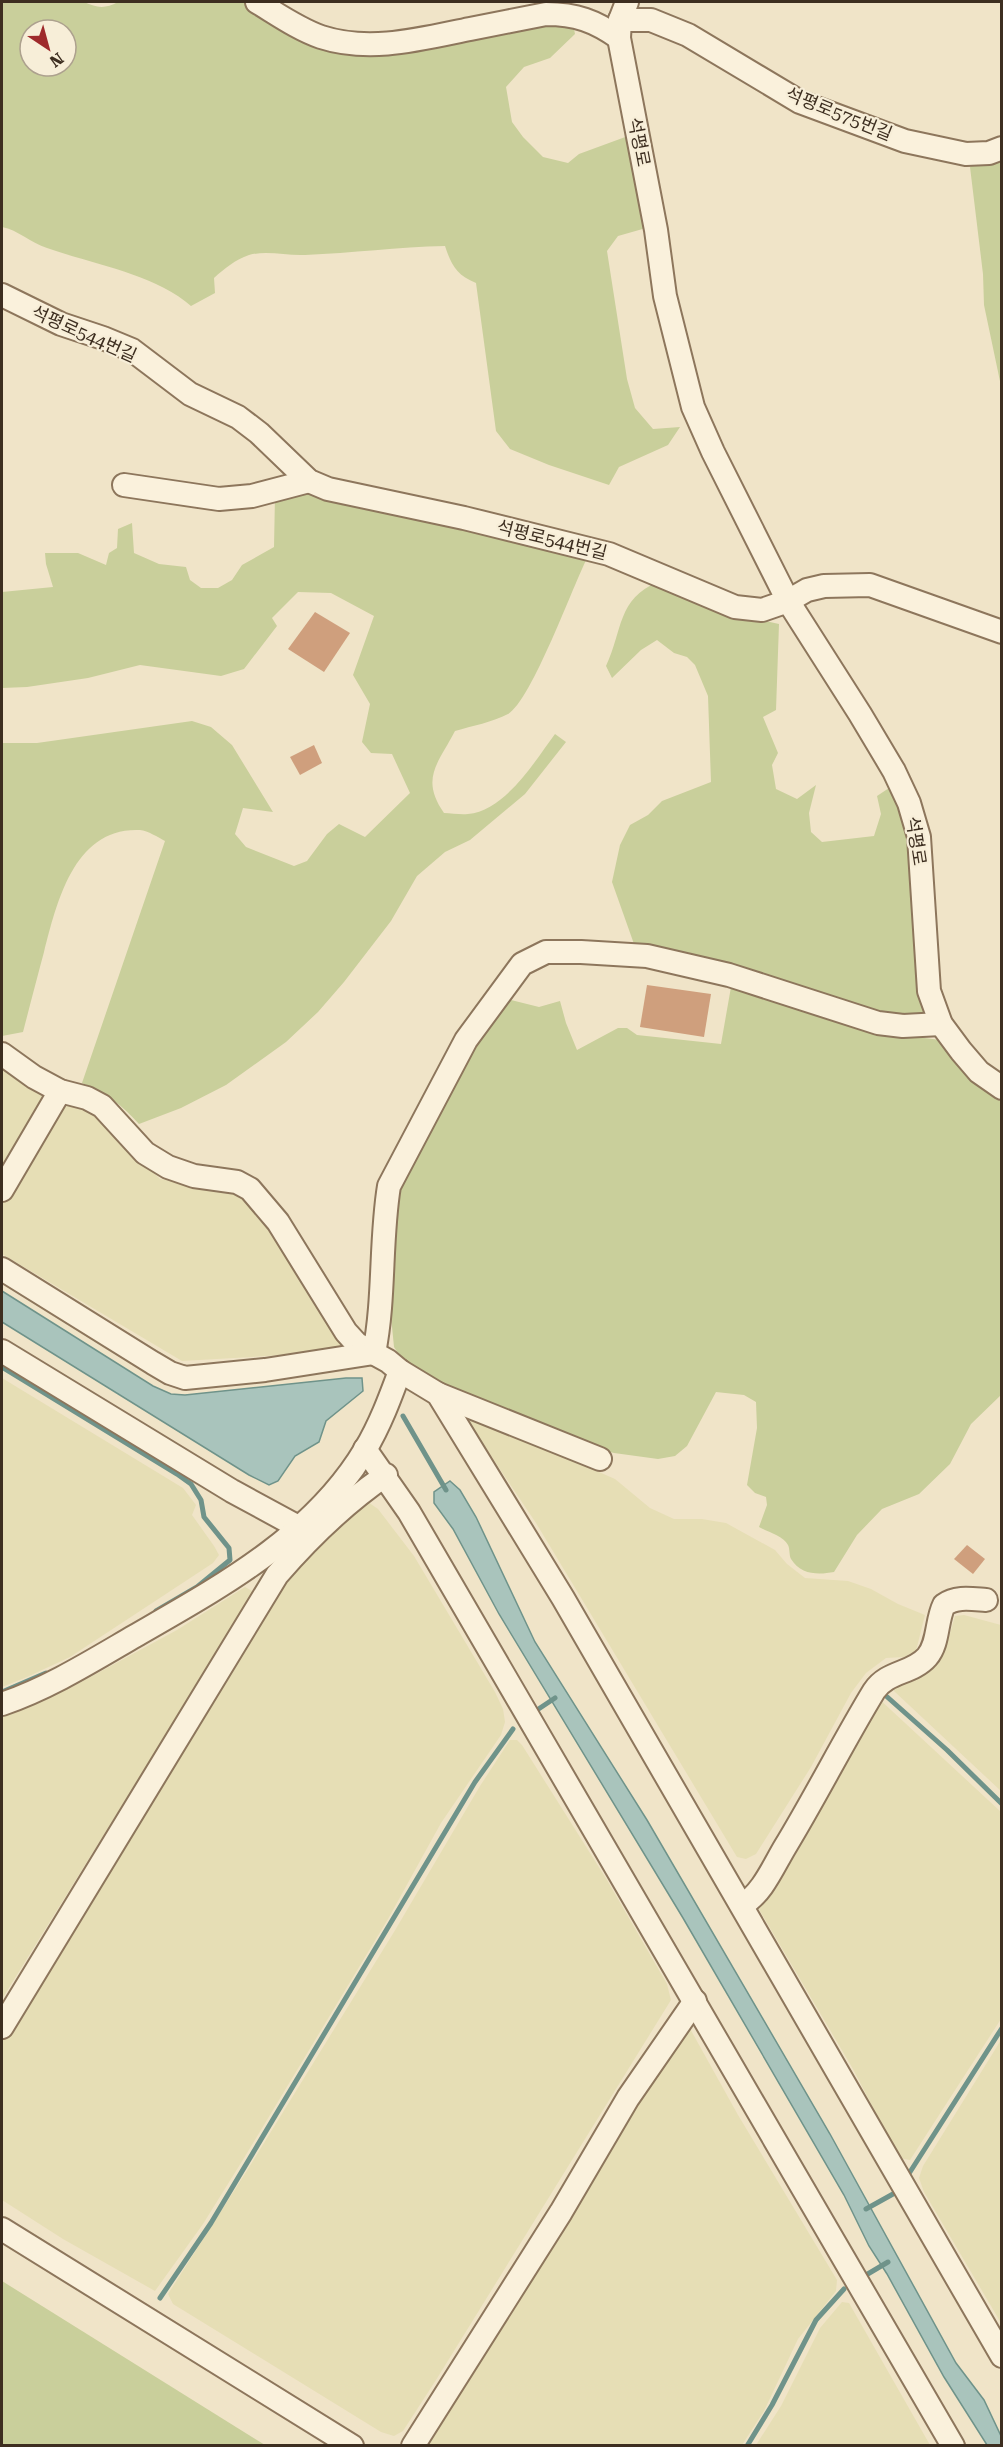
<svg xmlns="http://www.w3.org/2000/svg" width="1003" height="2447" viewBox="0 0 1003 2447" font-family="'Roboto Serif','Noto Sans KR',serif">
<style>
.farmland{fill:#e6deb5}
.green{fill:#c9cf9b;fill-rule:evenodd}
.water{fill:#a9c4bc;stroke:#6f938a;stroke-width:1.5}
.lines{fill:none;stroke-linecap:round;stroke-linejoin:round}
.stream{stroke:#6f938a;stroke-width:5}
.building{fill:#cf9f7d}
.minor-casing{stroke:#8d765c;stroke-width:26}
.minor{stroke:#faf1dc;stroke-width:22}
.labels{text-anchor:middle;stroke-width:4.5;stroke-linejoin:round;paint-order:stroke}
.street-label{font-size:18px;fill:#3d2e20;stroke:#f7eed8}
</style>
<rect width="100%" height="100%" fill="#f0e4c8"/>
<g class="farmland">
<polygon points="2,1061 41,1089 96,1116 160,1179 249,1194 349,1344 336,1352 182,1361 2,1254"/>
<polygon points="2,1378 183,1488 196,1505 192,1515 214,1546 219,1555 213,1563 70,1657 27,1677 2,1687"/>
<polygon points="473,1417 615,1479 650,1508 674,1519 702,1519 726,1523 775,1550 787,1564 805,1578 848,1581 871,1589 898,1604 925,1615 916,1651 904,1657 886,1658 866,1673 851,1693 811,1767 756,1854 746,1859 737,1857 536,1523 469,1423"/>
<polygon points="368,1502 378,1509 414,1556 495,1692 503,1709 505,1722 501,1735 441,1823 388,1919 244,2158 203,2224 155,2291 63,2239 2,2200 2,2037 275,1589 320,1537"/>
<polygon points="245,1587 254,1592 2,1999 2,1717 72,1687 177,1630"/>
<polygon points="964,1615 1001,1625 1001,1791 894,1691 894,1687 898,1684 913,1680 927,1672 937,1661 948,1640 955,1616"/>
<polygon points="877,1697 1001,1812 1001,2019 910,2160 899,2158 853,2069 757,1906"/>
<polygon points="510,1740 517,1740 522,1745 607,1880 667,1984 671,2000 436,2380 403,2431 394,2436 381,2432 173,2304 168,2294 248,2169 394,1932 480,1786"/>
<polygon points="688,2025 738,2115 837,2280 836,2291 798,2339 764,2411 742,2445 417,2446"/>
<polygon points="1001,2040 1001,2323 924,2192 919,2178 923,2166"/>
<polygon points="842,2302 849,2303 930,2445 756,2445 781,2406 820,2328"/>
</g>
<g class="green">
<path d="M2,2h82c13,6 21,7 34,0h126l64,38 247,-19 18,3 2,10 -25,24 -26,9 -18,20 6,35 11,15 20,20 25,6 11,-9 49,-18 18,92 -28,8 -11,15 20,128 8,29 18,21 27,-2 -12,18 -49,22 -10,18 -60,-20 -39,-16 -14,-18 -20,-148c-20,-8 -25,-19 -31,-37 -47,1 -93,7 -140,9 -18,1 -38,-5 -56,0 -14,5 -24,13 -35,23l1,15 -24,13c-36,-32 -99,-42 -144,-58 -16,-5 -29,-18 -45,-21zM30,30h36v36h-36z"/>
<polygon points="1001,156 1001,386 984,305 983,274 970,167 982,160"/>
<path d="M308,486l281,68c-16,31 -57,146 -81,160 -15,8 -36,12 -53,17 -17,33 -35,47 -11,82 8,0 16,2 24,1 37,-3 67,-53 87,-80l11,8 -41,52 -55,46 -25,12 -28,24 -26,45 -47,61 -26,30 -32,30 -60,43 -45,23 -42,16c-17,-19 -33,-31 -57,-41l83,-242c-7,-4 -17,-10 -25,-11 -66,-3 -83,72 -96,122 -7,26 -14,53 -21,80l-21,4v-293h35l155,-22 19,6 21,18 41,67 -30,-4 -8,26 11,13 48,19 13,-5 20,-27 12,-10 26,13 45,-44 -18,-39 -21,-1 -9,-11 8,-38 -17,-29 21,-59 -43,-23 -33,-1 -26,26 5,8 -33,43 -23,7 -81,-11 -52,13 -61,9 -25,1v-96l51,-5 -7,-23 -1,-11h33l28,12 3,-12 8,-5 1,-19 14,-6 2,30 25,11 27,3 4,13 11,8h17l14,-8 10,-15 32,-18 1,-51z"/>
<path d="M658,582l72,31 49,11 -3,86 -13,7 15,36 -6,12 4,24 21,10 19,-14 -7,28 2,19 11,10 52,-6 7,-22 -4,-18 15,-10 11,30 11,44 13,138 -3,17 -11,11 -279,-82 -22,-62 8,-37 10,-20 18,-10 14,-14 49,-19 -3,-86 -13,-31 -8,-8 -13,-4 -17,-13 -16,10 -29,28 -6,-12c17,-36 11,-67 52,-84z"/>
<path d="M731,987l144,45 66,8c17,22 35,47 60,60v295l-30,29 -21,40 -31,30 -37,15 -25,26 -23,37c-16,3 -33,3 -43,-13 -2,-4 -1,-10 -3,-14 -5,-9 -20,-13 -29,-18l8,-22 -1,-8 -11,-4 -8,-8 10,-57 -1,-26 -12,-7 -28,-3 -29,54 -12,10 -17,3 -44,-6 -48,-13 -126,-51 -35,-25 -11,-17 -7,-71 8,-76 53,-116 59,-85 32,8 21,-6 6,22 11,27 41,-22h9l10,7 84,9z"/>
<polygon points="2,2281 265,2445 2,2445"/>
</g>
<g class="water">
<polygon points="2,1291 153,1386 171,1394 185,1395 346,1378 362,1378 363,1391 326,1421 319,1442 295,1456 278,1481 269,1485 249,1475 2,1322"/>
<polygon points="450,1481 460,1490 476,1517 535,1642 647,1820 830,2134 956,2363 984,2400 1001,2436 1001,2445 987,2445 944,2377 887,2274 869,2246 844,2195 683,1918 499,1614 453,1529 434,1503 434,1492"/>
</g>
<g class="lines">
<g class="stream">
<polyline points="2,1367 177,1474 191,1484 201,1500 204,1517 229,1548 230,1560 197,1587 156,1611"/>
<polyline points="403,1416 446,1490"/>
<polyline points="2,1692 46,1673"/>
<polyline points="885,1695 947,1750 1002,1804"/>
<polyline points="534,1712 555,1698"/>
<polyline points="910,2172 1002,2028"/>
<polyline points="866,2209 893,2194"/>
<polyline points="866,2275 888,2262"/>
<polyline points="160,2298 211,2223 475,1782 513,1729"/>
<polyline points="747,2446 772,2405 816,2320 844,2289"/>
</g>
</g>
<g class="building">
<polygon points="315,612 350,633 324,672 288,649"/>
<polygon points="314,745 322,763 300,775 290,757"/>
<polygon points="647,985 711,994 704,1037 640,1027"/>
<polygon points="967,1545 985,1559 973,1574 954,1559"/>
</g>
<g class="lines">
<g class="minor-casing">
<g id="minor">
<path d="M257,2c20,12 41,27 64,35 49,16 100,2 149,-8 25,-5 51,-10 76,-15 30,0 49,7 73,24"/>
<polyline points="627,2 620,20 619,38 656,230 665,296 693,407 713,452 788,601 860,714 894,771 909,803 919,837 929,991 941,1024 961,1051 979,1072 1002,1088"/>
<polyline points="620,20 651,20 688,35 800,102 905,141 966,154 989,153 1002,148"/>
<polyline points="2,295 61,324 103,338 132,350 190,394 238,417 259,433 309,481 328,489 464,518 609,554 735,607 762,610 788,601 807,590 824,586 870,585 1002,632"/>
<polyline points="124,485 219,499 252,496 309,481"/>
<polyline points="2,1054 34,1077 60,1091 87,1098 102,1106 145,1153 168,1167 194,1176 237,1182 250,1189 278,1222 346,1332 357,1344 388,1361 400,1371 438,1394 563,1598 1002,2356"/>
<polyline points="2,1190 60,1091"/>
<polyline points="2,1269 153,1363 170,1373 185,1378 265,1370 374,1353"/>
<polyline points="2,1351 232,1491 300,1528"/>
<path d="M374,1353c11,-55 6,-112 15,-167l77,-146 56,-76 24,-12h35l66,4 82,19 149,48 25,3 38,-2"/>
<polyline points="438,1394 600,1459"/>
<polyline points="365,1449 409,1512 953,2446"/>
<path d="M2,1704c47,-16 90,-43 133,-68 85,-49 178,-99 230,-186 15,-25 25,-52 35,-79"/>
<path d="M742,1905c20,-11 31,-38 43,-58 31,-51 58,-105 89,-156 13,-20 38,-17 53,-34 12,-14 9,-36 17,-52 12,-9 28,-6 42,-5"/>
<path d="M2,2027l275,-452c32,-37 68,-72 109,-100"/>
<polyline points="2,2229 352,2446"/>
<polyline points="413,2446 561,2212 628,2098 695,2001"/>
</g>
</g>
<use href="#minor" class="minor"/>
</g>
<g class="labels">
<g class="street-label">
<text transform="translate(839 114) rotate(22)" y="6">석평로575번길</text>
<text transform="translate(639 142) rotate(79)" y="6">석평로</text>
<text transform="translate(84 334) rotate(24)" y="6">석평로544번길</text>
<text transform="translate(552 540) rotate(14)" y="6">석평로544번길</text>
<text transform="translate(916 841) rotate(81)" y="6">석평로</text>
</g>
</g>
<rect width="1003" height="2447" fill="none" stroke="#3d2e20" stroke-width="6"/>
<g transform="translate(48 48) rotate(144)"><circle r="28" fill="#f7eed8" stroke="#ada18e" stroke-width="1.5"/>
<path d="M0-4.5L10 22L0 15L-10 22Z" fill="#9e2a2b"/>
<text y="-9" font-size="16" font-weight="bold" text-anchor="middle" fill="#3d2e20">N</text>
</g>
</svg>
